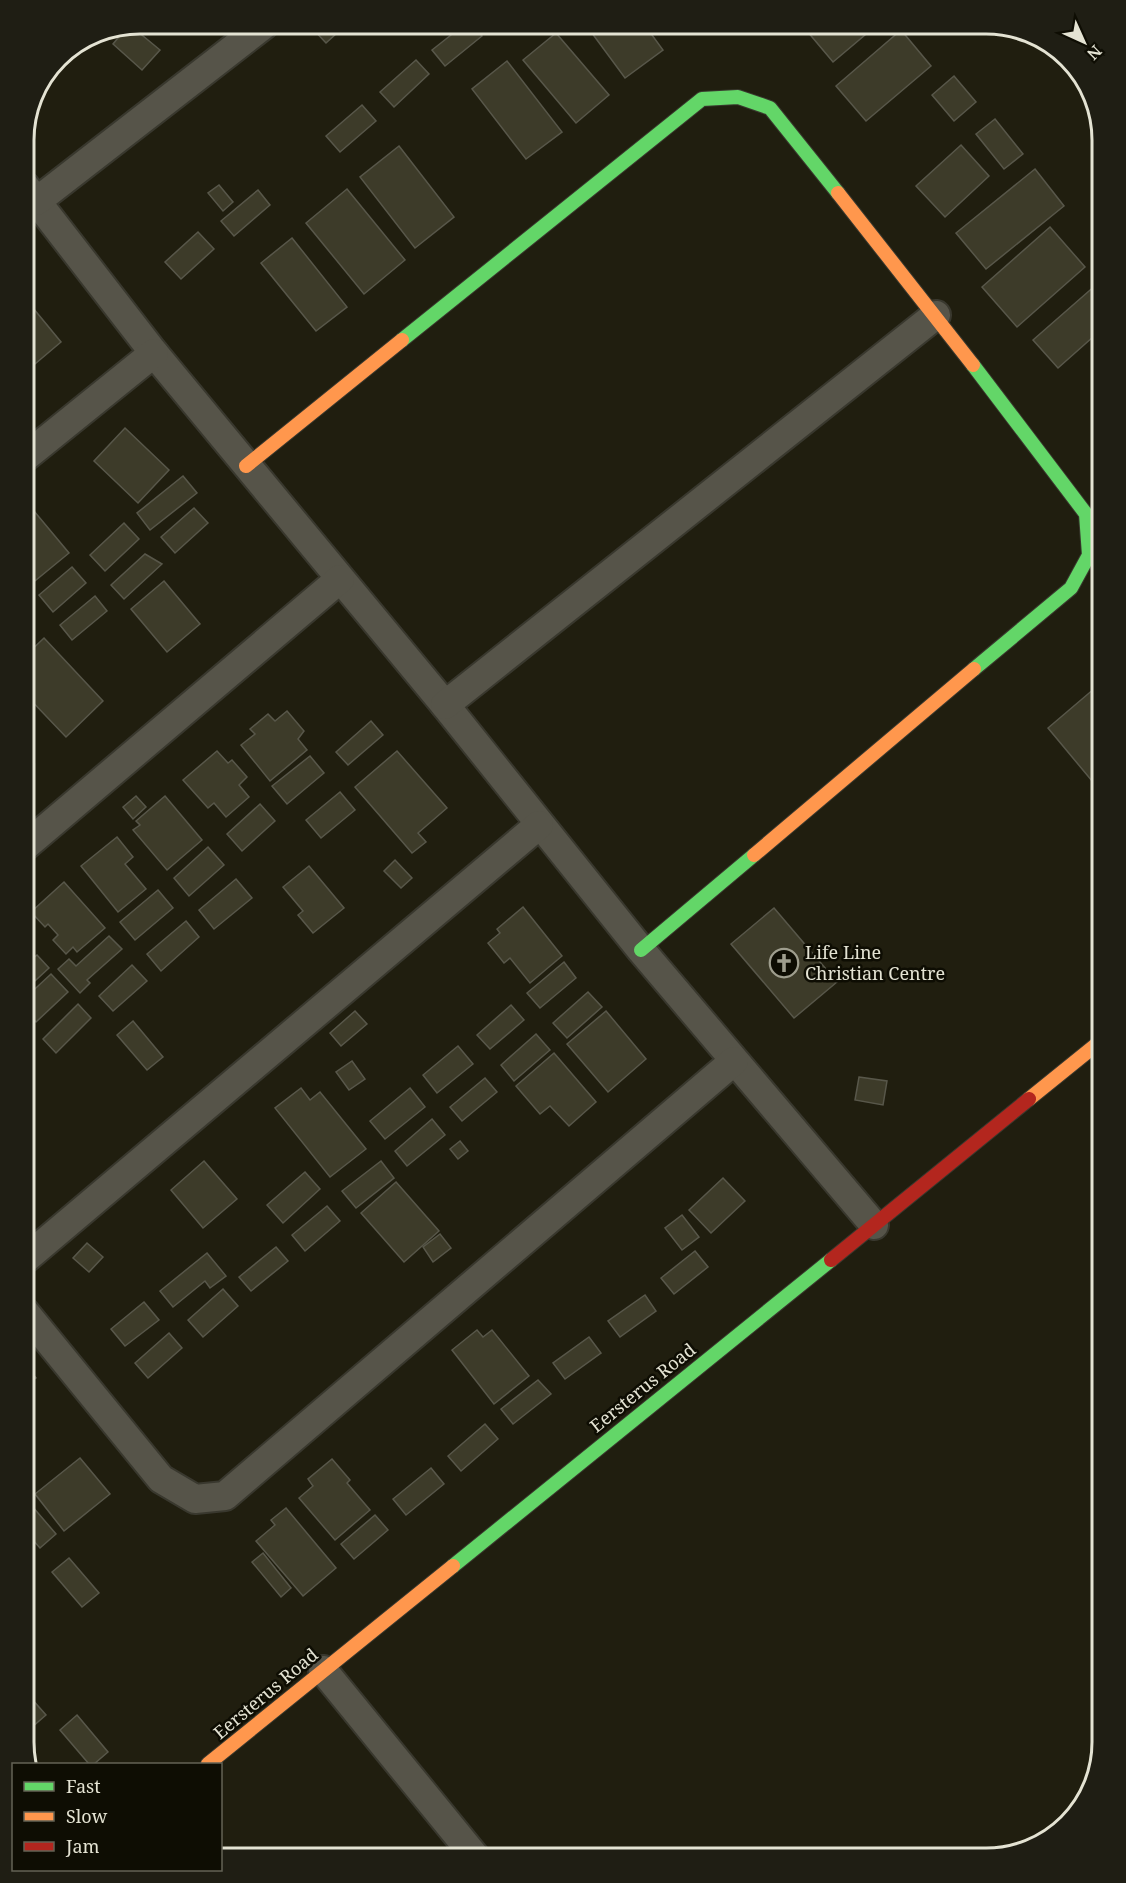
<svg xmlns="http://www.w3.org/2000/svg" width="1126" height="1883" viewBox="0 0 1126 1883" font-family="'Noto Serif',serif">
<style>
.building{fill:#3d3b29;stroke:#58574a;stroke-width:1.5}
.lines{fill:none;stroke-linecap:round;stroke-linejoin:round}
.street-casing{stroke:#39382e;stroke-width:32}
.fast-casing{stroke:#39382e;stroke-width:16}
.slow-casing{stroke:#39382e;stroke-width:16}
.jam-casing{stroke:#39382e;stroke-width:16}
.street{stroke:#565449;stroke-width:28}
.fast{stroke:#63d668;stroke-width:14}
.slow{stroke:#ff974d;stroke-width:14}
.jam{stroke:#b3261e;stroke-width:14}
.labels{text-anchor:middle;stroke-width:5;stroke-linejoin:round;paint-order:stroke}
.poi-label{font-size:18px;fill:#e4e3d3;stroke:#0e0d03;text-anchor:start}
.street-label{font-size:18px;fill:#e4e3d3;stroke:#0e0d03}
.rim{fill:none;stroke:#e4e3d3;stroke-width:3}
</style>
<rect width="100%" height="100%" fill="#201e0f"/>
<g class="building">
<polygon points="316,24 347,24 326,43 312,28"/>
<polygon points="465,24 472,24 482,36 445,66 432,50"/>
<polygon points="587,24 644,24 663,50 625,78 586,25"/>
<polygon points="815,24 878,24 833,62 807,31"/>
<polygon points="128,26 131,26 160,50 142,70 113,44"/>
<polygon points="901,30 931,66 866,121 836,86"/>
<polygon points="556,33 609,95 576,123 523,60"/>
<polygon points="416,60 429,74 394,107 380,92"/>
<polygon points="507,61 562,132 526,159 472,89"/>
<polygon points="954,76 976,102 954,121 932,95"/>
<polygon points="362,105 376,121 340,152 326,136"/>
<polygon points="995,119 1023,154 1004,169 976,134"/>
<polygon points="961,145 989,176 945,217 916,186"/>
<polygon points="399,146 454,217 415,248 360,177"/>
<polygon points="1035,169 1064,206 986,269 956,233"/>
<polygon points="219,185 233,202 223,211 208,193"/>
<polygon points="347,189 405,260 364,294 306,223"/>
<polygon points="258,190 270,205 234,236 221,221"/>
<polygon points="1050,227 1085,267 1017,327 982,287"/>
<polygon points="198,232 214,249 181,279 165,262"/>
<polygon points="292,238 347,307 316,331 261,263"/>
<polygon points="1097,284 1102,290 1102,329 1058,368 1033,340"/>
<polygon points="24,297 61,342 29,369 24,364"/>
<polygon points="125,428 169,470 138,503 94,461"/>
<polygon points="183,476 197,493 150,530 137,513"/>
<polygon points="29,505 69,553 30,585 24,578 24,509"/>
<polygon points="194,508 208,523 175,553 161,537"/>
<polygon points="124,523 139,539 105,571 90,555"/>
<polygon points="145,554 162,564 124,599 111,585"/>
<polygon points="72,567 86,583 53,612 39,595"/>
<polygon points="164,581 200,624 167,652 131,609"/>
<polygon points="95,596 107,611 72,640 60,625"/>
<polygon points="24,615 33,623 24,632"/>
<polygon points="44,638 103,701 66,737 24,693 24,657"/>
<polygon points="1102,682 1102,793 1048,728"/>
<polygon points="287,711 304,731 298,739 307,750 270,781 241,745 255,734 250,729 268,714 275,721"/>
<polygon points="371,721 383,735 348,765 336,752"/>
<polygon points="217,751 228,763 232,760 247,777 239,785 249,797 226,817 214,803 208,808 183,780"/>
<polygon points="397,751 447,808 418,833 426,842 412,853 355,787"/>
<polygon points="310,756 324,773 287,804 272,786"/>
<polygon points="340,792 355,810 321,838 306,820"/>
<polygon points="136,796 146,807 133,819 123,807"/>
<polygon points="165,796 202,840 167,870 133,830 140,825 136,821"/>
<polygon points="260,804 275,821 242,851 227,834"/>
<polygon points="117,837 133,857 125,864 146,889 118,912 81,866"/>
<polygon points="208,847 224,865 189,896 174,878"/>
<polygon points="395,860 412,878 401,888 384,871"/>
<polygon points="309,866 344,908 313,933 298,915 303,911 283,887"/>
<polygon points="236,879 252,898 214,929 199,910"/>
<polygon points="64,882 105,928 77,952 73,947 66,954 53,940 58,935 48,924 45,927 31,912"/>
<polygon points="158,890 173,908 135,940 120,922"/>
<polygon points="523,907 562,956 530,983 510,958 504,963 488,943 500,933 497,929"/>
<polygon points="774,908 837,982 794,1018 731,944"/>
<polygon points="186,921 199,937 161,971 147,954"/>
<polygon points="109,936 122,949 87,980 90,983 80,993 58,969 69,959 76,966"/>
<polygon points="24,938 32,946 26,952 32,959 37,955 49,968 24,991"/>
<polygon points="564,962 576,978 540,1008 527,993"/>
<polygon points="132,965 147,981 113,1011 99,996"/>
<polygon points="51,974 68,992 36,1022 24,1009 24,999"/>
<polygon points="588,992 602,1007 567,1038 553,1023"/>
<polygon points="78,1004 91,1018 56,1053 43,1039"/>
<polygon points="511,1005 524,1020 490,1049 477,1035"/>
<polygon points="355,1011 367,1024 341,1046 330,1033"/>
<polygon points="606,1011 646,1059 608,1092 567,1044"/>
<polygon points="133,1021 163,1057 147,1070 117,1035"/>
<polygon points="536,1034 550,1050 514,1081 501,1065"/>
<polygon points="458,1046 473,1064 437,1093 423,1075"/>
<polygon points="554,1053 596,1102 569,1126 550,1106 540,1114 516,1086"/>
<polygon points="352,1061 365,1079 349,1090 336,1072"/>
<polygon points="859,1077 887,1081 883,1105 855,1100"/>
<polygon points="485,1078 497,1092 462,1121 450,1107"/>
<polygon points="301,1088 310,1100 320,1092 366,1149 330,1177 275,1108"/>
<polygon points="410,1088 425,1107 385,1139 370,1121"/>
<polygon points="432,1119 445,1135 407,1166 395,1151"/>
<polygon points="460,1141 468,1151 458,1159 450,1149"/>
<polygon points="204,1161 237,1199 203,1228 171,1190"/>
<polygon points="381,1161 394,1178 356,1208 342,1191"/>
<polygon points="305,1172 320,1189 283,1223 267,1205"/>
<polygon points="723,1178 745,1201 711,1233 689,1210"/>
<polygon points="396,1182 439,1231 404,1262 361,1213"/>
<polygon points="327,1206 340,1221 305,1251 292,1235"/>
<polygon points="682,1215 699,1237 682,1250 665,1228"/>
<polygon points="440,1234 451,1248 433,1262 423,1247"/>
<polygon points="87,1243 103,1257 89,1272 73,1258"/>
<polygon points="276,1247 288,1261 251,1291 239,1277"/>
<polygon points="695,1251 708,1267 674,1294 661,1278"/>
<polygon points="207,1253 226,1276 210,1288 205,1281 173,1307 160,1291"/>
<polygon points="223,1289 238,1306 203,1337 188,1320"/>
<polygon points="645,1295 656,1311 620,1337 608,1321"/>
<polygon points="144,1302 159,1320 125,1346 111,1329"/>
<polygon points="477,1330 483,1337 492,1330 529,1376 494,1404 452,1350"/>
<polygon points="169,1333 182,1348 148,1378 135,1363"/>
<polygon points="589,1337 601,1353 565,1379 553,1363"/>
<polygon points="24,1364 36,1378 24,1387"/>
<polygon points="538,1380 551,1394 513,1424 501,1409"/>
<polygon points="485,1424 498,1439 461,1471 448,1456"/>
<polygon points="80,1458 110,1494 64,1531 35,1494"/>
<polygon points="332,1459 350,1480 347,1483 370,1510 335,1540 299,1498 313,1486 308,1479"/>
<polygon points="431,1468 444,1484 406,1515 393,1499"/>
<polygon points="26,1499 56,1534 40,1548 24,1530 24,1500"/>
<polygon points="286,1508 336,1568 303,1596 256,1541 275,1525 271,1520"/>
<polygon points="375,1515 388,1530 354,1559 341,1544"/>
<polygon points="263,1553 291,1588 281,1597 252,1562"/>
<polygon points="69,1558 99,1593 82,1607 52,1572"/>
<polygon points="24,1690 46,1715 24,1734"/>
<polygon points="77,1715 108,1752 94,1764 89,1764 60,1730"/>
</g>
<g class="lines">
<g class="street-casing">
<g id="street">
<polyline points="24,185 154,353 445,705 641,950 874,1225"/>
<polyline points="37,201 265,24"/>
<polyline points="24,458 154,353"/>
<polyline points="445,705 936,315"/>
<polyline points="24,847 340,579"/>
<polyline points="24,1260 539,825"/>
<polyline points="24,1311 161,1479 195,1499 225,1496 734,1061"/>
<polyline points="323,1670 477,1859"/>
</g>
</g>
<g class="fast-casing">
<g id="fast">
<polyline points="402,340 702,99 738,97 770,108 838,193"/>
<polyline points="973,365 1086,514 1089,555 1071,588 974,669"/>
<polyline points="641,950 754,855"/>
<polyline points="453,1566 831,1260"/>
</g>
</g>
<g class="slow-casing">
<g id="slow">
<polyline points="838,193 973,365"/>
<polyline points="246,466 402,340"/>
<polyline points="754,855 974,669"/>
<polyline points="1029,1099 1102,1040"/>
<polyline points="208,1764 453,1566"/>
</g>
</g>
<g class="jam-casing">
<polyline id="jam" points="831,1260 1029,1099"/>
</g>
<use href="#street" class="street"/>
<use href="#fast" class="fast"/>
<use href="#slow" class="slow"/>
<use href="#jam" class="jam"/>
</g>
<defs>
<g id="church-ring" transform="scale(1.5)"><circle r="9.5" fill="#0e0d03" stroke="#9f9e8e" stroke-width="1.5"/><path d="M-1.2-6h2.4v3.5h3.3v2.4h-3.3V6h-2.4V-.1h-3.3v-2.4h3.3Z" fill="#9f9e8e"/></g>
</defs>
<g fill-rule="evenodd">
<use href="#church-ring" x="784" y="963"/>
</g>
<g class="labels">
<g class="poi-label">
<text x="805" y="959">Life Line<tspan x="805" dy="21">Christian Centre</tspan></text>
</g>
<g class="street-label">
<text transform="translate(643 1388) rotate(-39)" y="6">Eersterus Road</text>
<text transform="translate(266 1694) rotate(-40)" y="6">Eersterus Road</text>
</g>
</g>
<path d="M0 0H1126V1883H0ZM140 34H986A106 106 0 0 1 1092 140V1742A106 106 0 0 1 986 1848H140A106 106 0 0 1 34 1742V140A106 106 0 0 1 140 34Z" fill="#1f1e14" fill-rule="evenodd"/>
<path class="rim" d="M140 34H986A106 106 0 0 1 1092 140V1742A106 106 0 0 1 986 1848H140A106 106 0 0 1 34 1742V140A106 106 0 0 1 140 34Z"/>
<rect x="12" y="1763" width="210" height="108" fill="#0e0d03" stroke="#646356" stroke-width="1.5"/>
<rect x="24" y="1782" width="30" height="9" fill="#63d668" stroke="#646356" stroke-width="1.5"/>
<text x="66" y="1793" font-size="18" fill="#e4e3d3">Fast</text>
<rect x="24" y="1812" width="30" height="9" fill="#ff974d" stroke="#646356" stroke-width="1.5"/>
<text x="66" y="1823" font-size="18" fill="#e4e3d3">Slow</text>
<rect x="24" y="1842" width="30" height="9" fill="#b3261e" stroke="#646356" stroke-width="1.5"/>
<text x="66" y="1853" font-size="18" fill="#e4e3d3">Jam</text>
<g transform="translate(1084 42) rotate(135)" stroke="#0e0d03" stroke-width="4.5" paint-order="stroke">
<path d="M0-4.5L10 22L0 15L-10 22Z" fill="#e4e3d3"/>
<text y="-9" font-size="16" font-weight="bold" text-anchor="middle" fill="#e4e3d3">N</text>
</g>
</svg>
